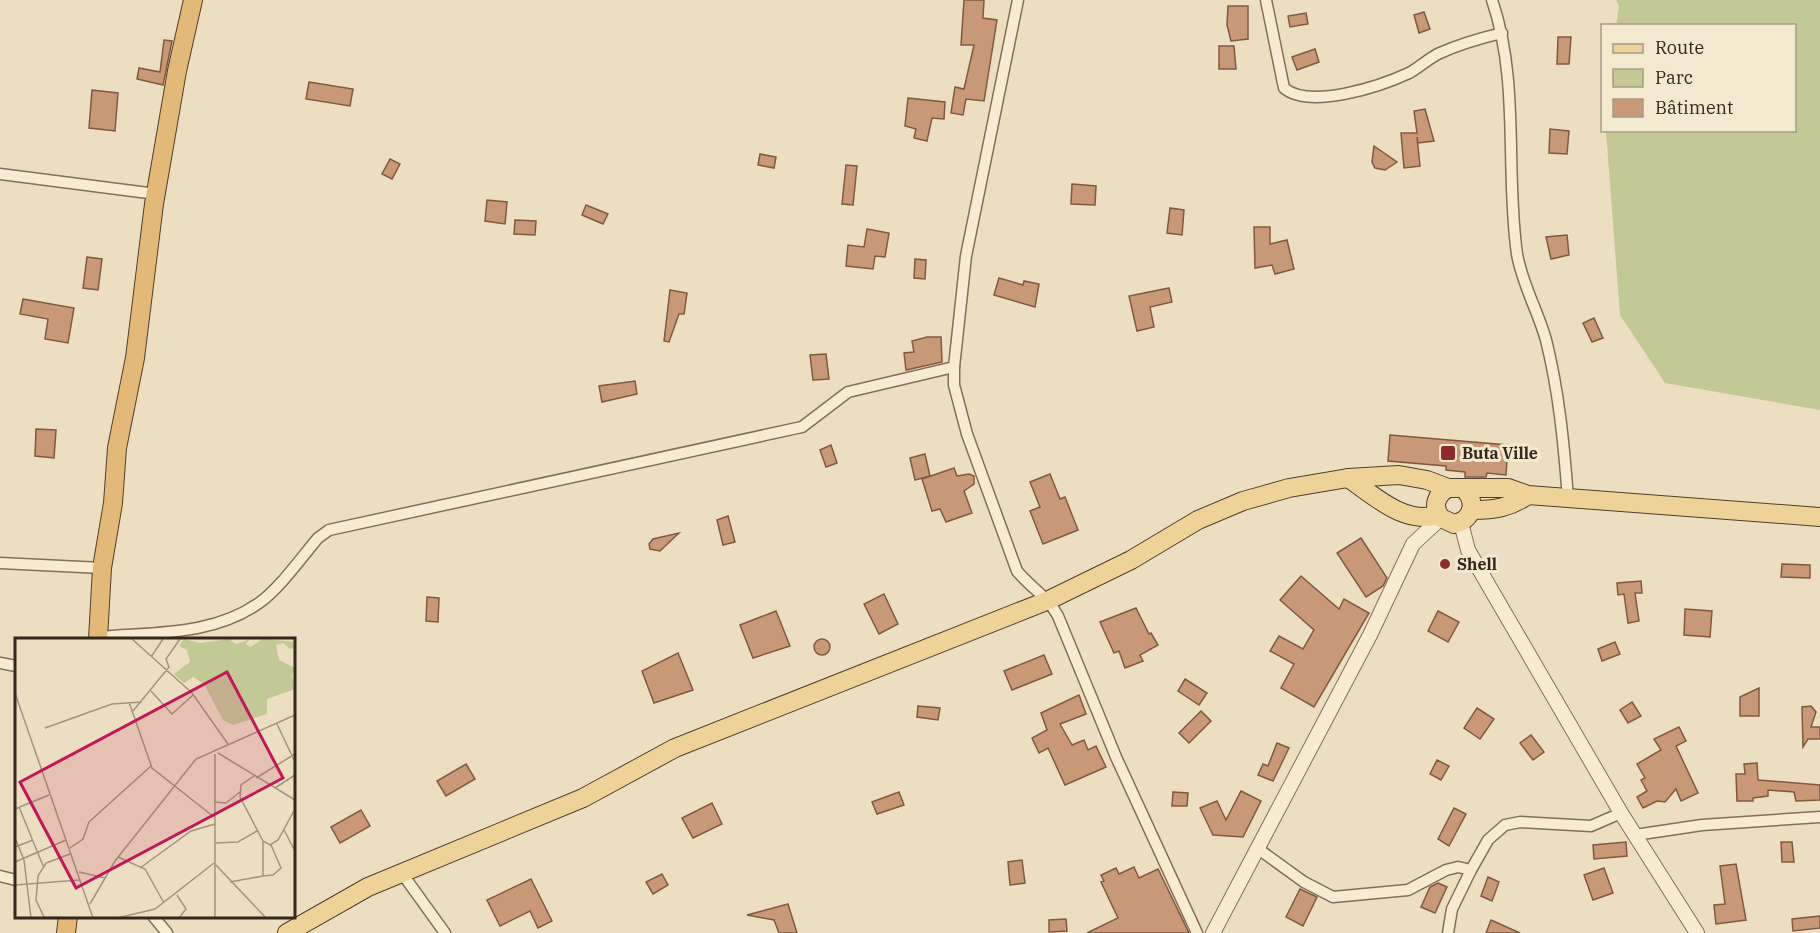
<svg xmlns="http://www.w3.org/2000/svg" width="1820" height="933" viewBox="0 0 1820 933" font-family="'IBM Plex Serif',serif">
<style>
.green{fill:#c3c995}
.building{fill:#c89877;stroke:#825940;stroke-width:1.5}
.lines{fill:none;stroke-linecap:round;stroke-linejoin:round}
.minor-casing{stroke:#846f59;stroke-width:13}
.tertiary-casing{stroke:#846f59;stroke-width:16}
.primary-casing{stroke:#513e2d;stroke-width:20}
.trunk-casing{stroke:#513e2d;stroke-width:20}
.minor{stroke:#f7ecd2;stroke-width:10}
.tertiary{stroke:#f7ecd2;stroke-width:14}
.primary{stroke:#eed398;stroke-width:18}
.trunk{stroke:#e4b876;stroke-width:18}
.poi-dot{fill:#902b2d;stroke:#f3e9cf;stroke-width:2}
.labels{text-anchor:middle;stroke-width:6;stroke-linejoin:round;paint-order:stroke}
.poi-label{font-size:16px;font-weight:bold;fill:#34281d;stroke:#f3e9cf;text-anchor:start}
.inset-road{fill:none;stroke:#a2957f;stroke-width:1.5}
.view{fill:#c2185b;fill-opacity:0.15;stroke:#c2185b;stroke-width:3}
.inset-edge{fill:none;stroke:#34281d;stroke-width:3}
</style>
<rect width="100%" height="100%" fill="#ecdec0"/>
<polygon class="green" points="1616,0 1820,0 1820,410 1665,383 1620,315 1606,131 1794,130 1794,26 1616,25 1619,6"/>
<g class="building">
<polygon points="964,0 984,0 983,18 997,20 984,101 966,99 963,115 951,113 955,87 964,89 974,45 961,45"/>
<polygon points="1228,6 1248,6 1248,39 1231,41 1227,25"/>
<polygon points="1424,12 1430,29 1419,33 1414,15"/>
<polygon points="1306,13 1308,24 1290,27 1288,16"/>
<polygon points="1558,37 1571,37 1569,64 1557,64"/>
<polygon points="164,40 172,41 163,85 137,79 139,68 160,72"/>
<polygon points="1219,46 1234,46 1236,69 1219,69"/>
<polygon points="1315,49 1319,62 1297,70 1292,57"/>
<polygon points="309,82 353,89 350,106 306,99"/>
<polygon points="92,90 118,93 115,131 89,128"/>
<polygon points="908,98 945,102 944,119 932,118 927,141 914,138 916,129 905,126"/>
<polygon points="1425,109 1434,141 1418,143 1417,137 1420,166 1404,168 1401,133 1417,133 1414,111"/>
<polygon points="1550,129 1569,131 1567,154 1549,153"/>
<polygon points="1374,146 1397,162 1385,170 1375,168 1372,162"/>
<polygon points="760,154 776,157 774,168 758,165"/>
<polygon points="390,159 400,164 392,179 382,174"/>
<polygon points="846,165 857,166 853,205 842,204"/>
<polygon points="1072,184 1096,186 1095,205 1071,204"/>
<polygon points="487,200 507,202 505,224 485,221"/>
<polygon points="586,205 608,214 603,224 582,215"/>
<polygon points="1170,208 1184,210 1182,235 1167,233"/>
<polygon points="515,220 536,221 535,235 514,234"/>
<polygon points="1254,227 1270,227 1270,244 1287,240 1294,269 1275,274 1272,265 1255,268"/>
<polygon points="867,229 889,233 885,257 875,256 873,269 846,266 848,245 864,247"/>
<polygon points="1567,235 1569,255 1551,259 1546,237"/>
<polygon points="87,257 102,259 98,290 83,288"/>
<polygon points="915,259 926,260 925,279 914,278"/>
<polygon points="999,278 1023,285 1024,281 1039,284 1035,307 994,295"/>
<polygon points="1169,288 1172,302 1150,307 1154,327 1137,331 1129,296"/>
<polygon points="670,290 687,293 684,314 679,314 669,342 664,341"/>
<polygon points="23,299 74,308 68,343 45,339 48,319 20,314"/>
<polygon points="1594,318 1603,338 1592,342 1583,323"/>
<polygon points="927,337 941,337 942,362 906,370 904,353 914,352 912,341"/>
<polygon points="826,354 829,379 813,380 810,355"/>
<polygon points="635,381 637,394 602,402 599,386"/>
<polygon points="36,429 56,430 54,458 35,456"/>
<polygon points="1390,435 1508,445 1506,475 1487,473 1486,477 1465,477 1465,472 1446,470 1446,466 1388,461"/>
<polygon points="831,445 837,463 826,467 820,450"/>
<polygon points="925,454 930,476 915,480 910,458"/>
<polygon points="954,468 957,476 969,474 974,476 974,484 964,491 972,513 946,522 940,509 932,511 922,479"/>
<polygon points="1050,474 1060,499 1065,497 1078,530 1043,544 1030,511 1040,507 1030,482"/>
<polygon points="728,516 735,542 723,545 717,520"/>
<polygon points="679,533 660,551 650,549 649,544 653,539"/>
<polygon points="1361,538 1387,578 1383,586 1366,597 1337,553"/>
<polygon points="1782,564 1810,565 1810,578 1781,577"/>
<polygon points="1301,576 1339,609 1344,599 1369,613 1314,707 1281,688 1294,664 1270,651 1279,636 1303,649 1314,630 1280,600"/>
<polygon points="1641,581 1642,593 1635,593 1639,621 1628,623 1624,594 1618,595 1617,583"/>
<polygon points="884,594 898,624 879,634 864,604"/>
<polygon points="427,597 439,598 438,622 426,621"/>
<polygon points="1136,608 1149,634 1151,633 1158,645 1140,655 1143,661 1125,668 1119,651 1114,653 1100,622"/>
<polygon points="1685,609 1712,611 1710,637 1684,635"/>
<polygon points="776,611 790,646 753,658 740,625"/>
<polygon points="1438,611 1459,622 1448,642 1428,631"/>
<circle cx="822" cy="647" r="8"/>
<polygon points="1615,642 1620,654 1602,661 1598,649"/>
<polygon points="678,653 693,690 654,703 642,671"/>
<polygon points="1044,655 1052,674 1012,690 1004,671"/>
<polygon points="1185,679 1207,693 1199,705 1178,691"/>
<polygon points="1759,688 1759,716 1740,716 1740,697"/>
<polygon points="1079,695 1086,714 1060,724 1072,745 1084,740 1088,750 1096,746 1106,767 1065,785 1048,748 1039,753 1032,738 1047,730 1041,713"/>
<polygon points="1632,702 1641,716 1628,723 1620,710"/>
<polygon points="918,706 940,708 938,720 917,717"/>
<polygon points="1811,706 1816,712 1811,727 1820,727 1820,739 1808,739 1803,747 1802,707"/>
<polygon points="1477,708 1494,719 1480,739 1464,728"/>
<polygon points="1201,711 1211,721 1189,743 1179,733"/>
<polygon points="1679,727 1686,741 1676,746 1698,793 1681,801 1676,789 1665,802 1657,801 1643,808 1637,797 1647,791 1641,780 1645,778 1637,764 1661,750 1654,739"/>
<polygon points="1531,735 1544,752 1533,760 1520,743"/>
<polygon points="1277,743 1289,748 1273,781 1258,775 1263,764 1268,766"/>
<polygon points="1437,760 1449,766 1441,780 1430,774"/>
<polygon points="1757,763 1758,780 1820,785 1820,800 1796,801 1794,792 1768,790 1768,796 1753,798 1753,801 1737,801 1736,774 1745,774 1744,764"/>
<polygon points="466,764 475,779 446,796 437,781"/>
<polygon points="1241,791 1261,801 1243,837 1213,835 1200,808 1217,801 1226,820"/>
<polygon points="899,792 904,805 877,814 872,802"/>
<polygon points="1173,792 1188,793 1187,806 1172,806"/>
<polygon points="712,803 722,824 693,838 682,818"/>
<polygon points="1454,808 1466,814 1449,846 1438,839"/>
<polygon points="361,810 370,826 340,843 331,827"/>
<polygon points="1626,842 1627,856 1594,859 1593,845"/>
<polygon points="1781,842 1792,842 1794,862 1782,862"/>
<polygon points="1022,860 1025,883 1010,885 1008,862"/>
<polygon points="1736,864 1746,920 1716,924 1714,905 1725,904 1720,866"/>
<polygon points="1134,867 1139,878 1158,869 1189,933 1087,933 1118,918 1101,882 1104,881 1101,875 1116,868 1119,874"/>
<polygon points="1604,868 1613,893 1593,900 1584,875"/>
<polygon points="662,874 668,885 653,894 646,882"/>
<polygon points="1488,877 1499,882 1492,901 1481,896"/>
<polygon points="531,879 552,921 538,928 530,911 500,926 487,900"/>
<polygon points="1438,883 1447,887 1435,913 1421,907 1430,887"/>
<polygon points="1300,889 1317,897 1303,926 1286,917"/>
<polygon points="788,904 797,933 779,933 774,920 747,915"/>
<polygon points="1820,916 1820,928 1793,931 1792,919"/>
<polygon points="1066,919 1067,931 1049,932 1049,920"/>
<polygon points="1491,920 1520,933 1486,933"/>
</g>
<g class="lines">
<g class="minor-casing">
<g id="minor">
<path d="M1018,0l-52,256 -12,111v18l13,49 50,137c14,17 31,26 41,45l58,141 81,176"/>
<path d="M1266,0l18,88c26,22 97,-2 125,-15 11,-6 20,-15 31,-20 20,-9 41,-15 62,-20"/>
<path d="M1492,0c28,82 13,170 25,254 5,30 21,57 29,86 13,52 18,105 22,159"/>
<polyline points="0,174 156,194"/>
<polyline points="0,563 102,568"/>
<path d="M99,637c55,-5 113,-1 160,-34 21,-15 42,-45 59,-65l11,-8 473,-103 46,-35 106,-25"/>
<polyline points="0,663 16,666"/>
<polyline points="1635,835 1702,825 1820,817"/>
<polyline points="1257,848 1304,882 1333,897 1408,890 1446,870 1458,867 1471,870"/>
<polyline points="401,872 445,933"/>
<polyline points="0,876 16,880"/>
<polyline points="153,916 167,933"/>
<polyline points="1448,933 1452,909 1471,870 1488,840 1505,825 1520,822 1591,826 1621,813"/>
</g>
</g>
<g class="tertiary-casing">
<g id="tertiary">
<polyline points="1461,523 1468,550 1621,813 1697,933"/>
<polyline points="1213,933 1370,635 1413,544 1441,518"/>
</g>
</g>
<g class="primary-casing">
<g id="primary">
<path d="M1348,478c27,18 56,47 90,37"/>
<path d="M1448,488c-12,7 -16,18 -7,30l13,6c19,-4 23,-22 10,-35"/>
<path d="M1472,510c23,0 37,-2 56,-15"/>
<polyline points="287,933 368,887 583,798 675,748 1049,600 1131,560 1198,520 1243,501 1289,488 1348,478 1399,475 1427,480 1448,488 1508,488 1528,495 1820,517"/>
</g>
</g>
<g class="trunk-casing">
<g id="trunk">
<polyline points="98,639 102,568 113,503 117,448 135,358 154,204 177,71 193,0"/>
<polyline points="66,933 68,916"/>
</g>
</g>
<use href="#minor" class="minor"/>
<use href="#tertiary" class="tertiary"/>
<use href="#primary" class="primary"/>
<use href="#trunk" class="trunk"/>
</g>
<g class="poi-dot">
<rect x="1440" y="445" width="16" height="16" rx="3"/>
<circle cx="1445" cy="564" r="6"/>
</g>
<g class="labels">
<g class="poi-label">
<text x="1462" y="459">Buta Ville</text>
<text x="1457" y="570">Shell</text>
</g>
</g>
<g transform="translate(15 638)">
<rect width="280" height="280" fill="#ecdec0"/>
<path d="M169,1l16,4 29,-4 7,5 14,-5 -4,5 4,3 13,-8 32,3v6l-5,1 -7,-6 -7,2 3,15 16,8 -3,7 3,14 -28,10v15l-34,11 -10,-5 -19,-36 -11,-7 -9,6 -10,-9 16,-12 -3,-12 -8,-4z" fill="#c3c995"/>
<path class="inset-road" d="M117,1l60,54 36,51M136,19l12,-18M136,53l21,23 21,-19M0,55l78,225M114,64l23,66 62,49M118,73l36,-44 -3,-8 14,-20M262,86l18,38M30,90l67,-24 30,-2M203,115l77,47M239,138l-13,9 -1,12 23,44 7,4 8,-5 17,-31M241,140l39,-24M260,150l20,-13M199,164l12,1 14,-11M4,169l25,61M0,171l34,-14M269,192l11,21M0,200l9,22 7,58M200,205l23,-1 19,-11M0,209l18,-7M55,210l13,-9 6,-17 62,-56M55,216l-24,9 -8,13 -2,24 8,17 34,1M103,219l27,12 19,34M0,224l51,-22M201,227l50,53M125,230l51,-37 24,-7M64,234l26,6M248,238l10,-1 8,-7 -10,-23M215,244l33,-6v-35M0,247l64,-5M162,257l9,14 -7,9M75,266l25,-43 81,-102 99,-44M102,280l38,-9 59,-46M200,280v-164"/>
<path class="view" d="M212,34l56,106 -207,110 -56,-106z"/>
<rect width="280" height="280" class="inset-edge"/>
</g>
<rect x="1601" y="24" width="195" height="108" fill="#f3e9cf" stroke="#a79c88" stroke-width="1.5"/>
<rect x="1613" y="44" width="30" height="9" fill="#eed398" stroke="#a79c88" stroke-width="1.5"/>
<text x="1655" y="54" font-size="18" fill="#34281d">Route</text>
<rect x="1613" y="69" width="30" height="18" fill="#c3c995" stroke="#a79c88" stroke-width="1.5"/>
<text x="1655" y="84" font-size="18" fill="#34281d">Parc</text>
<rect x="1613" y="99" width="30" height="18" fill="#c89877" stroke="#a79c88" stroke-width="1.5"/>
<text x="1655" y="114" font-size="18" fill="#34281d">Bâtiment</text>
</svg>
